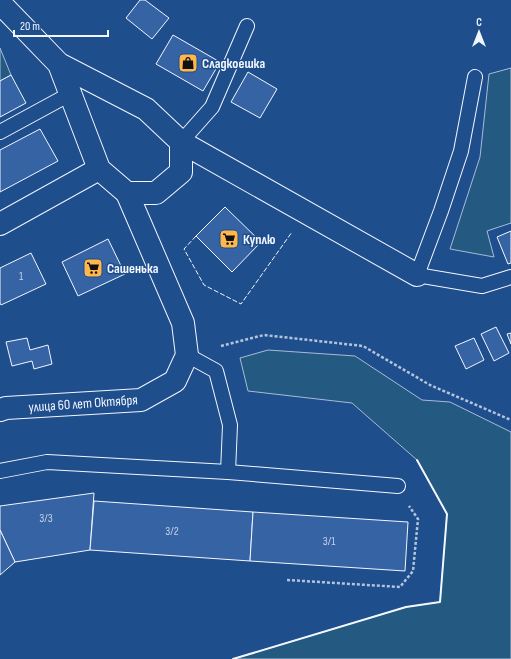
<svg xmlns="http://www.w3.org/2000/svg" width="511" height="659" viewBox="0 0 511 659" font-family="'Sofia Sans Condensed',sans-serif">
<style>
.green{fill:#245a82;stroke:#a8bbd7}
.building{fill:#3563a3;stroke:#f2f6ff}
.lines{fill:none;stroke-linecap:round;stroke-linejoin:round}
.service-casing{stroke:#f2f6ff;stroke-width:16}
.minor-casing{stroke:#f2f6ff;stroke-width:24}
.tertiary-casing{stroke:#f2f6ff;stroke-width:24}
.path{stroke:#b3c4dc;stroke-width:2.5;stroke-dasharray:3 2;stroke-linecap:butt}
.service{stroke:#1f4e8c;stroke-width:14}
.minor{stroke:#1f4e8c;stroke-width:22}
.tertiary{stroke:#1f4e8c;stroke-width:22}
.fence{stroke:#f2f6ff;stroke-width:1;stroke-dasharray:5 2;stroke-linecap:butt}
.wall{stroke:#f2f6ff;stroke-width:2}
.labels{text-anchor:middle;stroke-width:3;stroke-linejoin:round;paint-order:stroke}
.number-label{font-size:12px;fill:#c3d1e8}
.poi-label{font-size:14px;font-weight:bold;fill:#f2f6ff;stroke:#1f4e8c;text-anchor:start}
.street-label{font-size:14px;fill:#f2f6ff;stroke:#1f4e8c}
</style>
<rect width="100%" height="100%" fill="#1f4e8c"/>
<g class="green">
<polygon points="0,48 11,75 0,81"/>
<polygon points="511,68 511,223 487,231 494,257 450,249 480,157 489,74"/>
<polygon points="268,350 355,356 422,400 450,402 511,432 511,659 233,659 406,607 440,602 447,514 417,460 352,403 248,391 240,358"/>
</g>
<g class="building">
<polygon points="140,0 145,0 169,18 152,39 126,18"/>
<polygon points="173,35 220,62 203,91 156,64"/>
<polygon points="248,72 277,89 260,118 231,102"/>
<polygon points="11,75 26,103 0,117 0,81"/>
<polygon points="40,129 58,161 0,192 0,150"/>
<polygon points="225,207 261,242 232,272 196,236"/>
<polygon points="511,231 511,263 508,264 497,237"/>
<polygon points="108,239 125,274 78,296 62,262"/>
<polygon points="31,253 46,284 1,305 0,303 0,268"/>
<polygon points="496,327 509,353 494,361 481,334"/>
<polygon points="511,333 511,344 507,334"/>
<polygon points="27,338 30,350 48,345 52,364 34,369 32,361 12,366 6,342"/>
<polygon points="474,338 484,360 466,369 455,346"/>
<polygon points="94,493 90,550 15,562 0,530 0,506"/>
<polygon points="94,501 253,512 250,561 90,550"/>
<polygon points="253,512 408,522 405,571 250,561"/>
<polygon points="0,530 15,562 0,575"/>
</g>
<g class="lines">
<g class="service-casing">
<g id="service">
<polyline points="475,77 461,151 441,211 417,275 482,286 511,277"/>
<polyline points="0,132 70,94"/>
<polyline points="181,142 212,107 247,26"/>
<polyline points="187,355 216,371 230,425 228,472"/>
<polyline points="0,471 47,462 228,472 398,486"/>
</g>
</g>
<g class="minor-casing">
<g id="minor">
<polyline points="181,142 417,275"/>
<polyline points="0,224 99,169"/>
<polyline points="0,410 6,408 141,400 175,381 187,355 183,323 127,193"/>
</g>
</g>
<g class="tertiary-casing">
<polyline id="tertiary" points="0,3 59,64 146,109 181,142 181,172 156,193 127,193 99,169 59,64"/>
</g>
<g class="path">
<polyline points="221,346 264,335 363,346 430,385 511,420"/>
<polyline points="287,580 400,587 413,571 418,519 409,506"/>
</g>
<use href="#service" class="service"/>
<use href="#minor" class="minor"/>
<use href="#tertiary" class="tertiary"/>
<polyline class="fence" points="196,236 184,249 204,285 241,304 292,232"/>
<polyline class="wall" points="233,659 406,607 440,602 447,514 417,460"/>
</g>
<defs>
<g id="shop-square" transform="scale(1)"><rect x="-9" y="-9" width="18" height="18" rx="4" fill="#ffb74d" stroke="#1f4e8c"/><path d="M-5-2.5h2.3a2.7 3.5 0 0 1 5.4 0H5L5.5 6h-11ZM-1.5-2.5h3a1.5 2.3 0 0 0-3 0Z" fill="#111"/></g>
<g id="supermarket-square" transform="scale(1)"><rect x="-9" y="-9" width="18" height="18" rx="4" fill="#ffb74d" stroke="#1f4e8c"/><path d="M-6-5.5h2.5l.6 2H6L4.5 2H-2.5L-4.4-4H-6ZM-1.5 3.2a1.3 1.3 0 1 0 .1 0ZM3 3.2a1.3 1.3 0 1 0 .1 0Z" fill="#111"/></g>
</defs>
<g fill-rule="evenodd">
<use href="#shop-square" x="188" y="63"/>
<use href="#supermarket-square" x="229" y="239"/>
<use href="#supermarket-square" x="93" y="268"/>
</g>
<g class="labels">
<g class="number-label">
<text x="21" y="280">1</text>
<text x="46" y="522">3/3</text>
<text x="172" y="535">3/2</text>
<text x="329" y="545">3/1</text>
</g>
<g class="poi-label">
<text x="202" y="68">Сладкоешка</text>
<text x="243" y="244">Куплю</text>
<text x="107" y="273">Сашенька</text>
</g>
<g class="street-label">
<text transform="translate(83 403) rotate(-4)" y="5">улица 60 лет Октября</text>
</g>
</g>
<g transform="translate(479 32)" stroke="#1f4e8c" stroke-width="3" paint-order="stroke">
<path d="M0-3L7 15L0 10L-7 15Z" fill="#f2f6ff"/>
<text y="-6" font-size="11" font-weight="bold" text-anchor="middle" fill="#f2f6ff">С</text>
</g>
<path d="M14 30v6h94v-6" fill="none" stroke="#f2f6ff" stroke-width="2"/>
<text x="20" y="30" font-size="12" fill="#f2f6ff" stroke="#1f4e8c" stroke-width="3" paint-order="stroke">20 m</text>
</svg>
